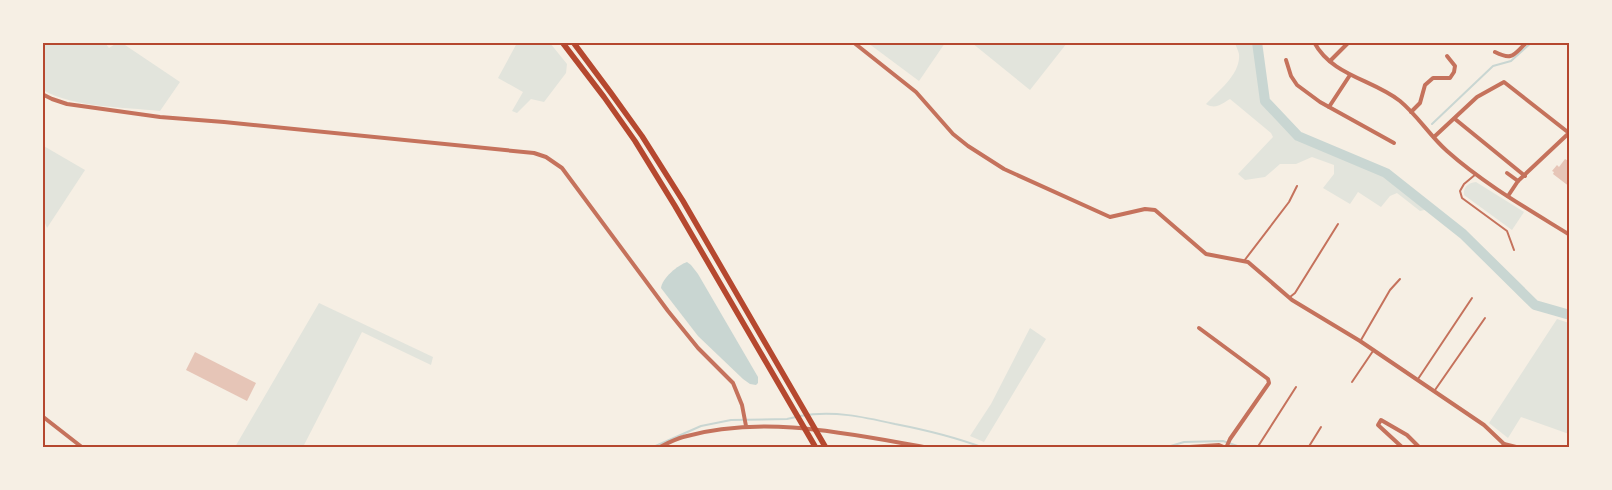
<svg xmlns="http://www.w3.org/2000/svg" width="1612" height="490" viewBox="0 0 1612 490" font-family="Lato,sans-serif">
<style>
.green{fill:#e2e4dc}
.water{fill:#c9d6d2}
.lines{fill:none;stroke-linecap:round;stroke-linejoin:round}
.stream{stroke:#c9d6d2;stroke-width:2}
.river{stroke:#c9d6d2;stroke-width:10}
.building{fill:#e6c5b7}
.service{stroke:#c5725c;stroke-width:2}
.minor{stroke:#c5725c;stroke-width:4}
.trunk{stroke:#b5482f;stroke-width:5.5}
.neatline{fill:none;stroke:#b5482f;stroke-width:2}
</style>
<rect width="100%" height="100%" fill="#f6efe4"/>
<g class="green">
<path d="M43,42l62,1 4,5 8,-5h5l58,39 -20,29c-37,-4 -85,-3 -117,-21z"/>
<polygon points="517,43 550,43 567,64 566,73 544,102 531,99 517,113 512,111 523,92 498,78"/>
<polygon points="868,43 945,43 919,81"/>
<polygon points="972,43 1067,43 1030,90"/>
<path d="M1235,43h21l8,61 33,33 89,38 43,34 -9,2 -23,-18 -7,3 -9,11 -23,-15 -8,12 -27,-16 11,-14v-9l-22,-8 -16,7h-16l-15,13 -20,3 -7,-6 35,-37 -2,-4 -41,-34c-9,5 -14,11 -24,5 12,-13 35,-30 33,-50 -1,-4 -3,-8 -4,-11z"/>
<polygon points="42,145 85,170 47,228 43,218"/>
<path d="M1476,182l48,30 -12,18 -48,-35c-1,-8 4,-12 12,-13z"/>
<polygon points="319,303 433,357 431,365 362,332 303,447 235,447"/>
<polygon points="1557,319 1569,323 1569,434 1521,417 1508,438 1489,423"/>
<polygon points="1030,328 1046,339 984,442 970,436 991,404"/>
</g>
<path class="water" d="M687,262l4,3 7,9 60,103v6l-2,2 -6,-1 -7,-5 -45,-43 -37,-48c1,-10 17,-23 26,-26z"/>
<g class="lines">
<g class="stream">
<polyline points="1432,124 1493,66 1511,61 1532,42"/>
<path d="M800,416c33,-6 64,1 95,8 31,6 60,13 89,24"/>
<polyline points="651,448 701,426 731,420 787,419 796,417"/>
<polyline points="1164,448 1184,442 1223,441 1243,448"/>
</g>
<polyline class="river" points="1257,42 1265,101 1298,136 1386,173 1463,234 1535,305 1570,315"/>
</g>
<g class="building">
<polygon points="1565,159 1570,162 1570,187 1553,174 1554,172 1552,171 1557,165 1559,167"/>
<polygon points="195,352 256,383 247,401 186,370"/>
</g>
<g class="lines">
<g class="service">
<polyline points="1476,174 1464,184 1460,191 1462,198 1507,231 1514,250"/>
<polyline points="1244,261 1289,202 1297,186"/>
<polyline points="1290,297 1295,293 1338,224"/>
<polyline points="1361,340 1390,290 1400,279"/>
<polyline points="1418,379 1472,298"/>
<polyline points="1352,382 1373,351"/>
<polyline points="1435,390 1485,318"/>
<polyline points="1257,448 1296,387"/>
<polyline points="1308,448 1321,427"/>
</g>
<g class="minor">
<polyline points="853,42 916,92 953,134 968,146 1004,169 1110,217 1145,209 1155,210 1206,254 1248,262 1292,300 1360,341 1484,425 1504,444 1502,448"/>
<path d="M1314,42c18,34 58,37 86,59 18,15 30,35 47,50 37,33 81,58 123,84"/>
<path d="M1495,52c18,9 18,3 32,-10"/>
<polyline points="1286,60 1291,76 1297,85 1320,102 1394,143"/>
<polyline points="1330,61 1349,42"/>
<polyline points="42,94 52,99 67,104 160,117 224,122 534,153 546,157 562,168 668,311 698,348 733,383 742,405 746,426"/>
<polyline points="1329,107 1350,75"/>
<polyline points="1411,112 1420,103 1425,85 1433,78 1450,78 1454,72 1455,66 1447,56"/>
<polyline points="1455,119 1525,176"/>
<polyline points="1434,137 1477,97 1504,82 1569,133 1518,181 1508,196"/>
<polyline points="1507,173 1518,181"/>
<polyline points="42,233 42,237"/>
<polyline points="1199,328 1268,379 1269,383 1230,439 1226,448"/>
<polyline points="42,416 83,448"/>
<polyline points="1504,444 1520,448"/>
<path d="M658,448c8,-4 17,-9 25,-11 81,-23 166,-3 247,11"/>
<polyline points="1175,448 1219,445 1226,448"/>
<polyline points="1403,448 1378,425 1381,420 1407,435 1420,448"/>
</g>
<g class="trunk">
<polyline points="562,42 604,97 635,141 675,206 816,448"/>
<polyline points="573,42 611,93 642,136 683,201 826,448"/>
</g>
</g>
<rect width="1612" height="490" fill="none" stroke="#f6efe4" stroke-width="88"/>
<rect x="44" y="44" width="1524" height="402" class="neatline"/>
</svg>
